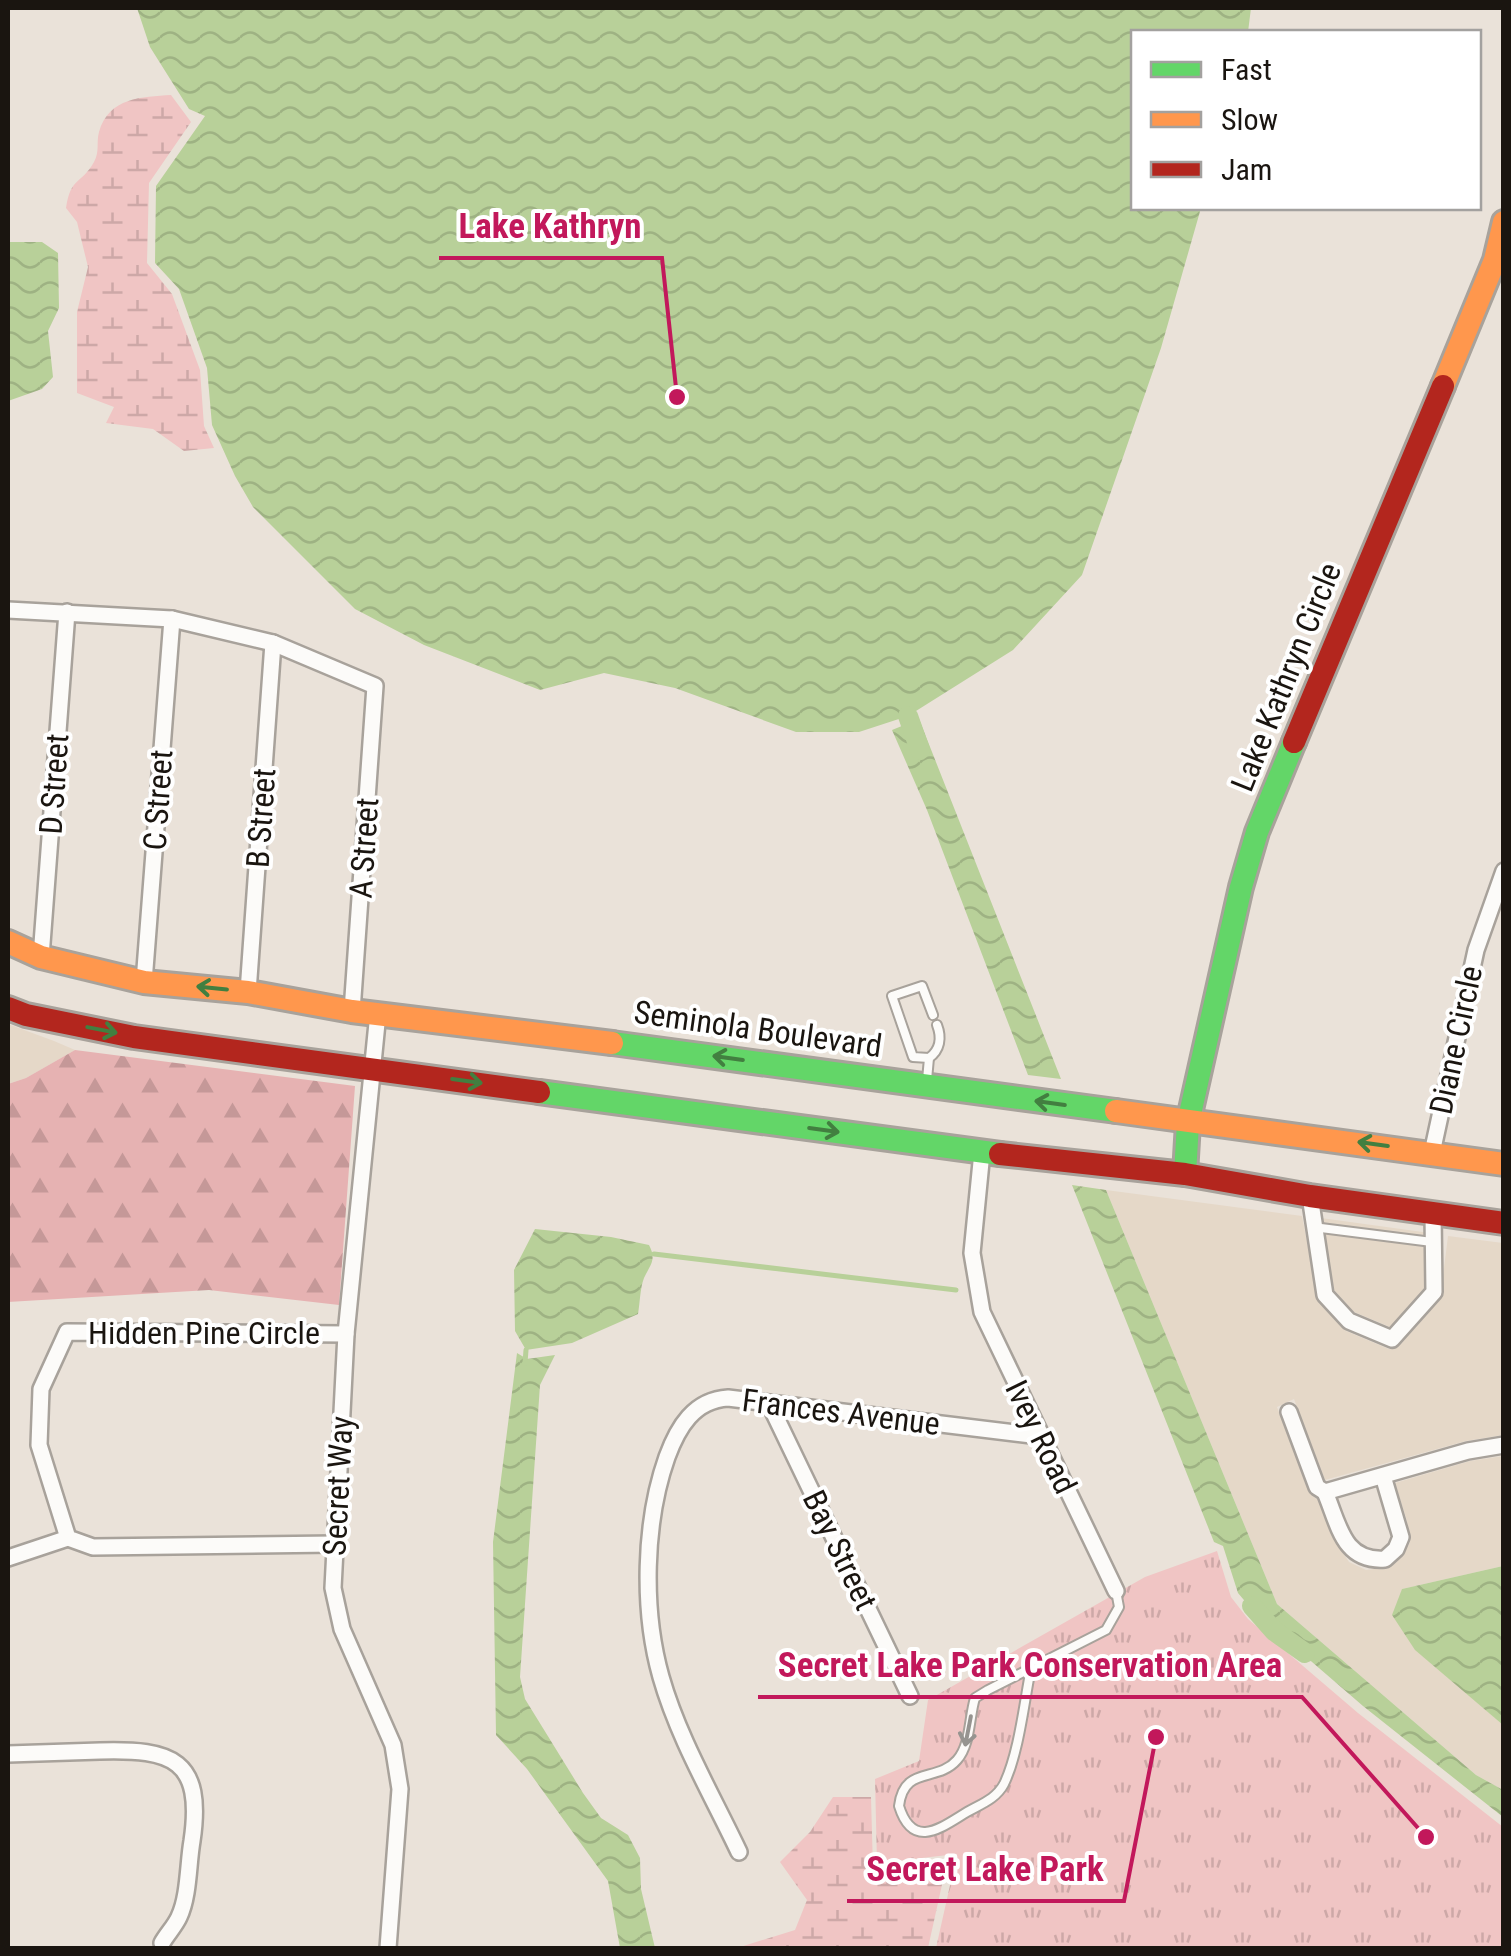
<svg xmlns="http://www.w3.org/2000/svg" width="1511" height="1956" viewBox="0 0 1511 1956" font-family="'Roboto Condensed',sans-serif">
<style>
.built{fill:#e5d8c8}
.forest{fill:url(#forest-firs)}
.wetland{fill:url(#wetland-marsh)}
.park{fill:url(#park-tufts)}
.water{fill:url(#water-waves)}
.lines{fill:none;stroke-linecap:round;stroke-linejoin:round}
.stream{stroke:#b8d099;stroke-width:5}
.canal{stroke:#b8d099;stroke-width:20}
.lane-casing{stroke:#a8a29b;stroke-width:12}
.street-casing{stroke:#a8a29b;stroke-width:20}
.fast-casing{stroke:#a8a29b;stroke-width:28}
.slow-casing{stroke:#a8a29b;stroke-width:28}
.jam-casing{stroke:#a8a29b;stroke-width:28}
.lane{stroke:#fcfbf9;stroke-width:8}
.street{stroke:#fcfbf9;stroke-width:15}
.fast{stroke:#63d668;stroke-width:22}
.slow{stroke:#ff974d;stroke-width:22}
.jam{stroke:#b3261e;stroke-width:22}
.oneway{stroke:#427f40}
.oneway2{stroke:#969490}
.labels{text-anchor:middle;stroke-width:8;stroke-linejoin:round;paint-order:stroke}
.street-label{font-size:32px;fill:#1a1510;stroke:#fff}
.leader{fill:none;stroke:#c2185b;stroke-width:4}
.callout-dot{fill:#c2185b;stroke:#fff;stroke-width:4}
.callout-label{font-size:35px;text-anchor:middle;font-weight:bold;fill:#c2185b;stroke:#fff;stroke-width:8;stroke-linejoin:round;paint-order:stroke}
</style>
<defs>
<pattern id="forest-firs" width="22" height="20" patternUnits="userSpaceOnUse" patternTransform="scale(2.5)"><rect width="22" height="20" fill="#e6b2b2"/><path d="M5 1l3.5 6h-7zM16 11l3.5 6h-7z" fill="#c59898"/></pattern>
<pattern id="wetland-marsh" width="20" height="14" patternUnits="userSpaceOnUse" patternTransform="scale(2.5)"><rect width="20" height="14" fill="#f0c5c4"/><path d="M1 5h8M5 5V1M11 12h8M15 12V8" fill="none" stroke="#cda8a7"/></pattern>
<pattern id="park-tufts" width="24" height="20" patternUnits="userSpaceOnUse" patternTransform="scale(2.5)"><rect width="24" height="20" fill="#f0c5c4"/><path d="M3 7l-1-3M5 7V3M7 7l1-3M15 17l-1-3M17 17v-4M19 17l1-3" fill="none" stroke="#cda8a7"/></pattern>
<pattern id="water-waves" width="16" height="10" patternUnits="userSpaceOnUse" patternTransform="scale(2.5)"><rect width="16" height="10" fill="#b8d099"/><path d="M0 5q4-4 8 0t8 0" fill="none" stroke="#9eb283"/></pattern>
</defs>
<rect width="100%" height="100%" fill="#eae2d9"/>
<g class="built">
<polygon points="8,1024 54,1041 75,1050 26,1078 8,1084"/>
<polygon points="1106,1190 1302,1216 1319,1303 1346,1331 1389,1349 1399,1346 1440,1300 1448,1236 1503,1243 1503,1435 1466,1441 1325,1480 1294,1399 1277,1407 1309,1492 1318,1500 1339,1547 1349,1562 1366,1570 1391,1567 1402,1557 1410,1542 1407,1521 1395,1483 1470,1461 1503,1456 1503,1566 1402,1589 1461,1688 1503,1725 1503,1790 1476,1775 1277,1604"/>
<polygon points="1321,1218 1430,1233 1425,1288 1390,1327 1354,1312 1334,1290"/>
</g>
<polygon class="forest" points="75,1050 355,1086 339,1305 209,1290 8,1302 8,1084 26,1078"/>
<g class="wetland">
<path d="M171,95l20,27 -42,61 -2,80 25,31 28,76 4,56 10,22 -30,3 -31,-22 -47,-6 8,-16 -37,-14v-81l11,-45 -11,-45 -11,-14c5,-32 15,-23 28,-46 6,-11 2,-19 5,-30 10,-35 43,-35 72,-37z"/>
<polygon points="833,1797 871,1797 873,1869 947,1862 928,1948 737,1948 795,1930 807,1900 780,1862 810,1832"/>
</g>
<polygon class="park" points="1217,1551 1231,1597 1248,1619 1358,1713 1503,1827 1503,1948 936,1948 957,1854 877,1863 875,1779 919,1761 928,1700 1145,1577"/>
<g class="water">
<polygon points="137,8 1251,8 1248,32 1134,32 1134,208 1201,208 1161,348 1082,575 1013,650 908,716 859,732 796,732 675,688 604,673 540,690 424,645 355,609 253,507 235,476 212,425 207,368 179,289 155,263 156,186 205,116 189,109 150,47"/>
<polygon points="8,242 42,242 58,253 59,308 48,331 53,377 42,389 8,401"/>
<polygon points="919,719 1061,1079 1028,1075 927,810 892,730"/>
<polygon points="1072,1185 1106,1190 1277,1604 1476,1775 1503,1790 1503,1817 1363,1706 1254,1612 1238,1593 1223,1546 1214,1542"/>
<path d="M535,1229l76,8 38,8c8,15 1,20 -5,33 -4,10 -4,25 -6,36l-66,29 -46,7 -11,-19 -1,-61z"/>
<polygon points="517,1353 527,1359 555,1355 540,1385 520,1677 525,1699 583,1793 601,1818 628,1835 640,1858 641,1889 655,1948 620,1948 608,1881 527,1769 496,1735 493,1542"/>
<polygon points="1503,1566 1504,1566 1503,1725 1415,1650 1392,1615 1402,1589"/>
</g>
<g class="lines">
<g class="stream">
<polyline points="654,1254 956,1290"/>
<polyline points="525,1363 526,1350"/>
</g>
<g class="canal">
<polyline points="908,716 920,750"/>
<polyline points="1252,1606 1274,1631 1305,1653"/>
</g>
<g class="lane-casing">
<g id="lane">
<path d="M929,1058c11,-8 13,-20 8,-33"/>
<polyline points="927,1080 929,1058 913,1057 892,996 922,986 933,1015"/>
<polyline points="1313,1227 1432,1242"/>
<path d="M1031,1668c-7,35 -12,85 -27,116 -8,15 -23,20 -37,28 -25,15 -54,39 -68,-6 5,-41 38,-23 58,-46 14,-16 12,-43 18,-62l13,-8 118,-60 13,-23 -3,-16"/>
</g>
</g>
<g class="street-casing">
<g id="street">
<polyline points="8,610 172,619 273,643 375,686 352,1011"/>
<polyline points="41,957 67,612"/>
<polyline points="144,982 172,619"/>
<polyline points="248,992 273,643"/>
<polyline points="378,1013 346,1334 333,1588 342,1629 393,1745 400,1789 388,1948"/>
<polyline points="982,1152 972,1253 982,1312 1116,1591"/>
<polyline points="1432,1153 1476,950 1504,871"/>
<polyline points="1310,1196 1325,1295 1349,1321 1392,1339 1434,1292 1433,1213"/>
<polyline points="770,1405 910,1696"/>
<polyline points="1289,1412 1317,1487 1325,1492 1468,1451 1504,1445"/>
<path d="M1325,1492c14,33 18,70 60,67l11,-10 5,-12 -18,-61"/>
<polyline points="335,1544 93,1547 68,1538 39,1445 41,1389 67,1332 346,1334"/>
<polyline points="8,1558 68,1538"/>
<path d="M8,1754c30,-1 61,-2 92,-3 72,-2 104,8 92,90 -4,23 -3,55 -13,76 -4,9 -12,17 -17,26"/>
<path d="M739,1852c-27,-57 -61,-115 -78,-175 -19,-67 -17,-155 6,-220 11,-30 27,-57 61,-59l312,38"/>
</g>
</g>
<g class="fast-casing">
<g id="fast">
<polyline points="612,1043 1116,1111"/>
<polyline points="539,1092 1000,1154"/>
<polyline points="1185,1174 1188,1123 1241,887 1257,832 1294,742"/>
</g>
</g>
<g class="slow-casing">
<g id="slow">
<polyline points="1443,386 1495,260 1504,222"/>
<polyline points="8,942 41,957 144,982 248,992 352,1011 612,1043"/>
<polyline points="1116,1111 1504,1164"/>
</g>
</g>
<g class="jam-casing">
<g id="jam">
<polyline points="1294,742 1443,386"/>
<polyline points="8,1008 26,1015 134,1037 539,1092"/>
<polyline points="1000,1154 1185,1174 1310,1196 1504,1223"/>
</g>
</g>
<use href="#lane" class="lane"/>
<use href="#street" class="street"/>
<use href="#fast" class="fast"/>
<use href="#slow" class="slow"/>
<use href="#jam" class="jam"/>
</g>
<defs><path id="oneway-shaft" d="M-6 0H5M1.5-3L5.5 0L1.5 3" fill="none" stroke-width="1.6" stroke-linecap="round" stroke-linejoin="round" transform="scale(2.5)"/></defs>
<g class="oneway">
<use href="#oneway-shaft" transform="translate(212 988) rotate(-174)"/>
<use href="#oneway-shaft" transform="translate(102 1030) rotate(11)"/>
<use href="#oneway-shaft" transform="translate(728 1058) rotate(-172)"/>
<use href="#oneway-shaft" transform="translate(467 1081) rotate(8)"/>
<use href="#oneway-shaft" transform="translate(1050 1103) rotate(-172)"/>
<use href="#oneway-shaft" transform="translate(824 1130) rotate(8)"/>
<use href="#oneway-shaft" transform="translate(1373 1144) rotate(-172)"/>
</g>
<use class="oneway2" href="#oneway-shaft" transform="translate(968 1731) rotate(101)"/>
<g class="labels">
<g class="street-label">
<text transform="translate(1286 677) rotate(-68)" y="11">Lake Kathryn Circle</text>
<text transform="translate(54 784) rotate(-86)" y="11">D Street</text>
<text transform="translate(158 800) rotate(-86)" y="11">C Street</text>
<text transform="translate(261 818) rotate(-86)" y="11">B Street</text>
<text transform="translate(364 848) rotate(-86)" y="11">A Street</text>
<text transform="translate(758 1029) rotate(8)" y="11">Seminola Boulevard</text>
<text transform="translate(1456 1040) rotate(-78)" y="11">Diane Circle</text>
<text x="204" y="1344">Hidden Pine Circle</text>
<text transform="translate(841 1412) rotate(7)" y="11">Frances Avenue</text>
<text transform="translate(1041 1437) rotate(64)" y="11">Ivey Road</text>
<text transform="translate(338 1486) rotate(-87)" y="11">Secret Way</text>
<text transform="translate(840 1550) rotate(64)" y="11">Bay Street</text>
</g>
</g>
<path class="leader" d="M677 397L662 258H439M1426 1837L1302 1697H758M1156 1737L1124 1901H847"/>
<g class="callout-dot">
<circle cx="677" cy="397" r="10"/>
<circle cx="1426" cy="1837" r="10"/>
<circle cx="1156" cy="1737" r="10"/>
</g>
<g class="callout-label">
<text x="550" y="238">Lake Kathryn</text>
<text x="1030" y="1677">Secret Lake Park Conservation Area</text>
<text x="985" y="1881">Secret Lake Park</text>
</g>
<rect width="1511" height="1956" fill="none" stroke="#1a1510" stroke-width="20"/>
<rect x="1131" y="30" width="350" height="180" fill="#ffffff" stroke="#a3a19f" stroke-width="2.5"/>
<rect x="1151" y="62" width="50" height="15" fill="#63d668" stroke="#a3a19f" stroke-width="2.5"/>
<text x="1221" y="80" font-size="30" fill="#1a1510">Fast</text>
<rect x="1151" y="112" width="50" height="15" fill="#ff974d" stroke="#a3a19f" stroke-width="2.5"/>
<text x="1221" y="130" font-size="30" fill="#1a1510">Slow</text>
<rect x="1151" y="162" width="50" height="15" fill="#b3261e" stroke="#a3a19f" stroke-width="2.5"/>
<text x="1221" y="180" font-size="30" fill="#1a1510">Jam</text>
</svg>
